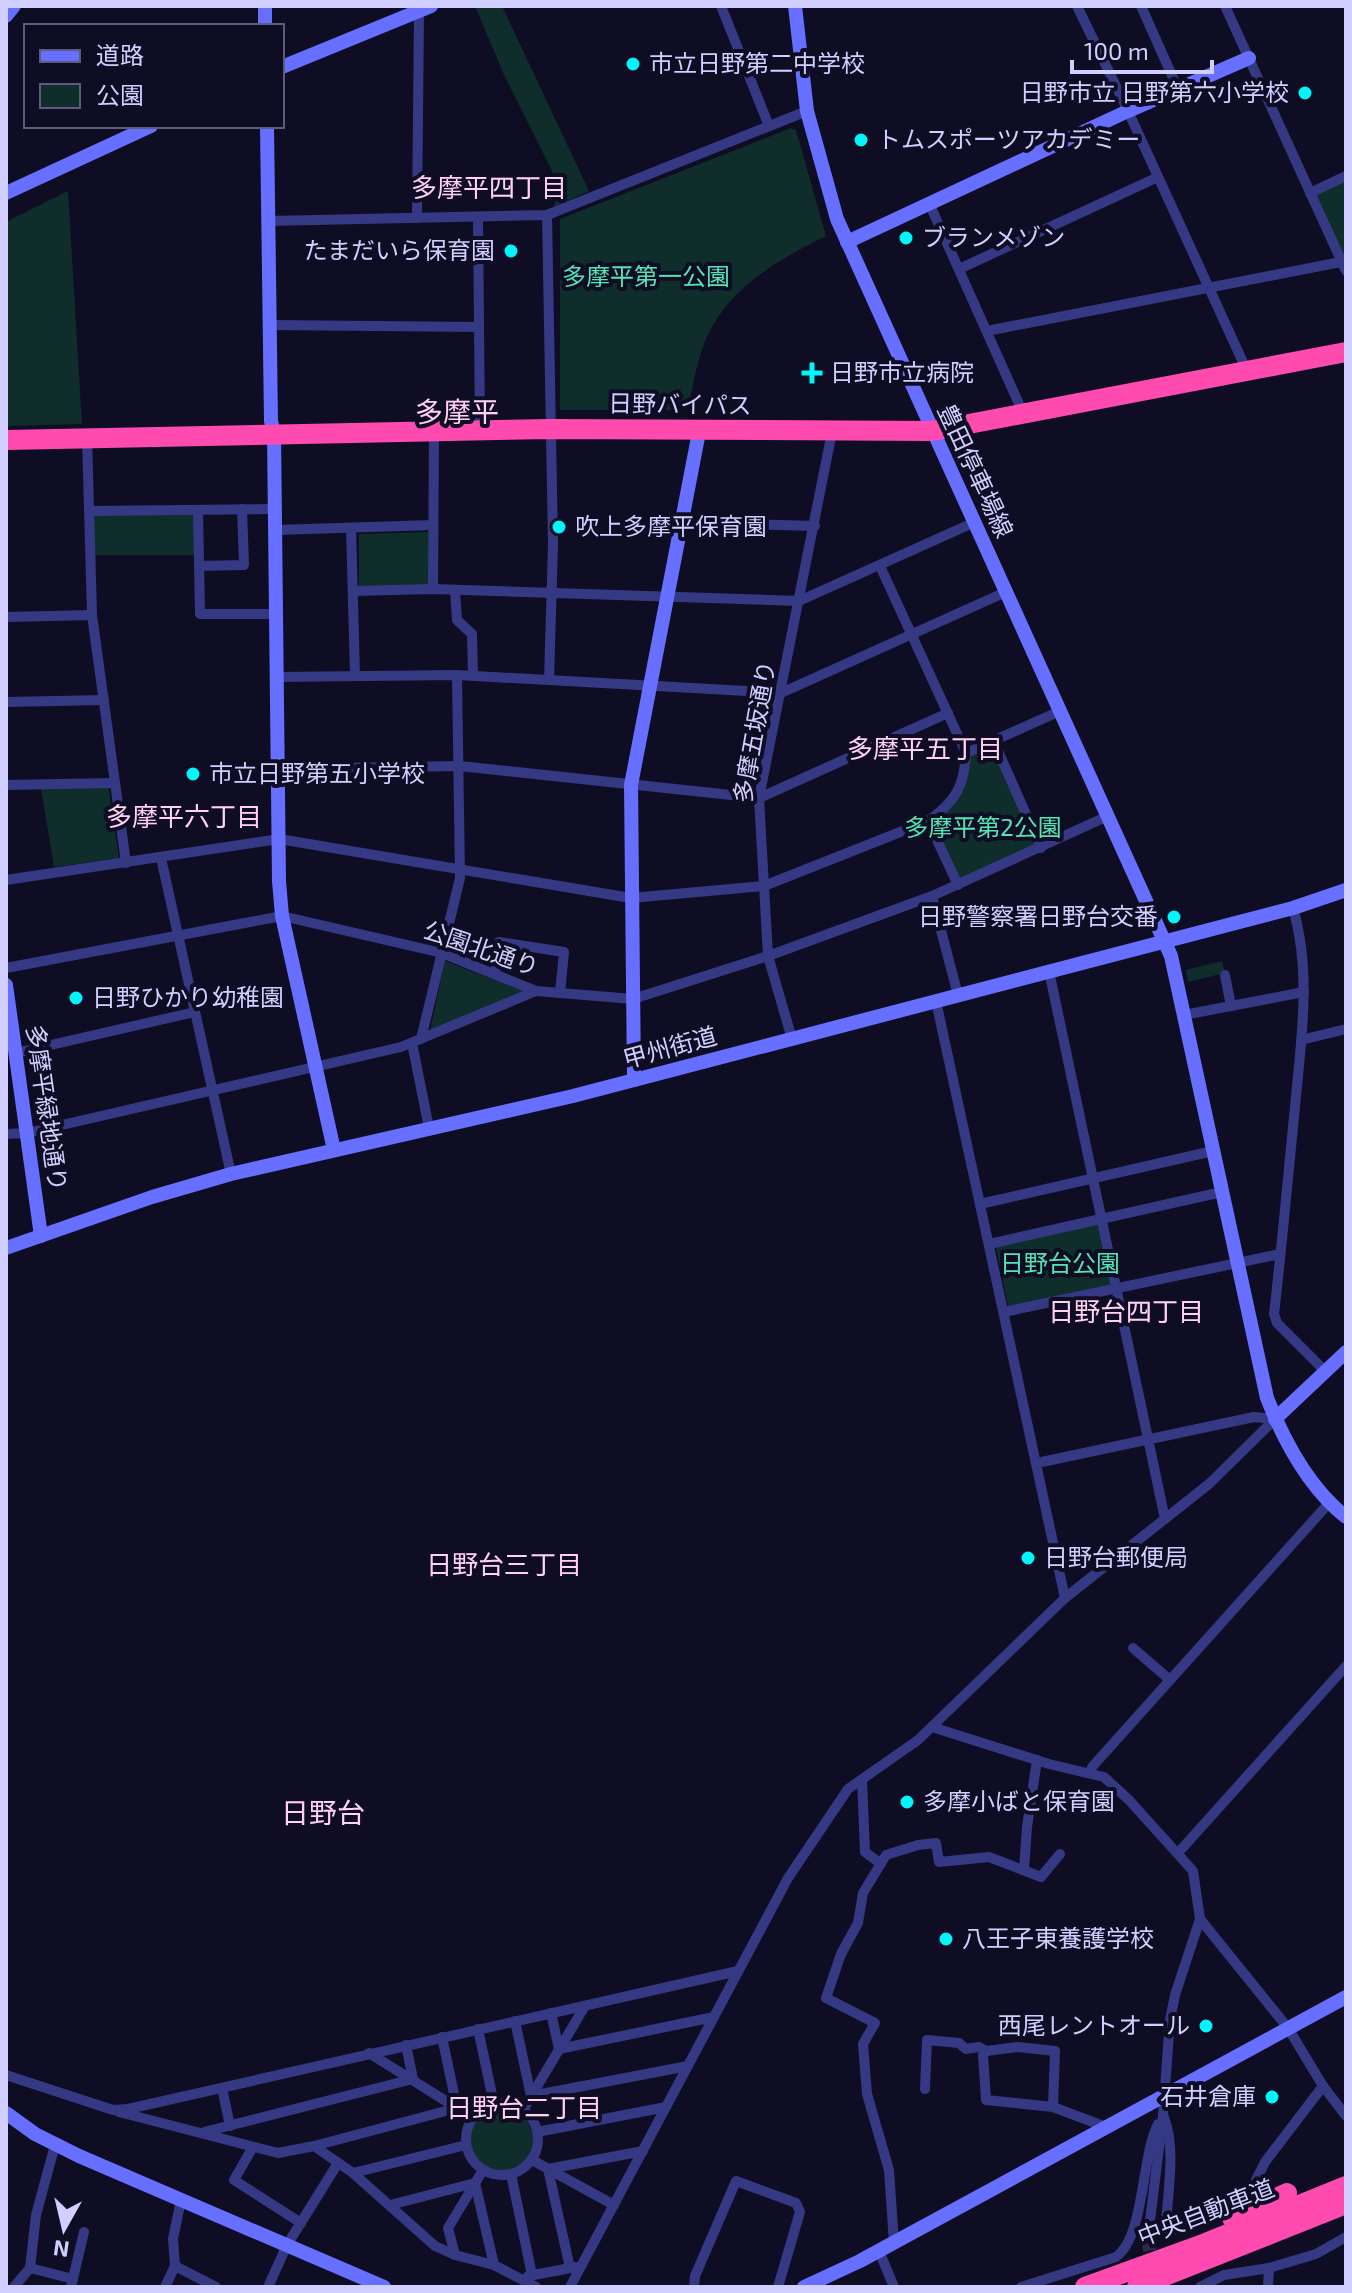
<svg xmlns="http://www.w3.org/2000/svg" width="1352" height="2293" viewBox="0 0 1352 2293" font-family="'Exo 2','Noto Sans JP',sans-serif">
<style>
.green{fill:#0f2d2a}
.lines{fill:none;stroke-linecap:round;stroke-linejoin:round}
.secondary-tunnel{stroke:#2c2a44;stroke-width:14;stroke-dasharray:14 7;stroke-linecap:butt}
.street{stroke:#353984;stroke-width:10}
.secondary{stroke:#666fff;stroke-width:14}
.highway{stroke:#ff4ab0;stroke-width:20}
.poi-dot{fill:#00f6fa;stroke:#0f0d23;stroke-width:3}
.labels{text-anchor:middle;stroke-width:8;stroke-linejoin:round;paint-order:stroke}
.poi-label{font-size:24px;fill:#d0cfff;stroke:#0f0d23;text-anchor:start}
.park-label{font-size:24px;fill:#55e5b5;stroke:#0f0d23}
.street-label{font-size:24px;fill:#d0cfff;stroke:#0f0d23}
.neighbourhood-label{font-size:26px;fill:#ffd1f2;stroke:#0f0d23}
.quarter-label{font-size:28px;fill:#ffd1f2;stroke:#0f0d23}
</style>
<rect width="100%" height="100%" fill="#0f0d23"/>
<g class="green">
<polygon points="475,6 502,6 589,191 554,207 559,185 504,75"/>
<path d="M791,128l5,2 30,106c-47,23 -98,52 -120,103 -9,21 -13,45 -17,67l-7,4h-122v-191z"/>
<polygon points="1346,180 1346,255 1343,253 1317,196 1320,192"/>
<polygon points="68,191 82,424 6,426 6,222"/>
<polygon points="198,510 199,555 90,555 89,511"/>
<polygon points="429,532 429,585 359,586 359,534"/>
<polygon points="994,742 1041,848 958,885 928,821 958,794 966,753"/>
<polygon points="108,784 119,858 54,867 41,788"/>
<polygon points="445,961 526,992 430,1031"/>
<polygon points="1222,961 1225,973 1188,982 1186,970"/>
<polygon points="1102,1219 1116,1288 1009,1311 995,1243"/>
<circle cx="501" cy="2140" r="32"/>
</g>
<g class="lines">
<polyline class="secondary-tunnel" points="1148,2237 1153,2271"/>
<g class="street">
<polyline points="721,6 769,126"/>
<polyline points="1077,6 1128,111 1247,371"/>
<polyline points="1141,6 1178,89"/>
<polyline points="1225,6 1346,271"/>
<polyline points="1310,193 1346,176"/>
<polyline points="929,203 1024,415"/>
<polyline points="547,215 553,544 549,680"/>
<polyline points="417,218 419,11"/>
<polyline points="478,218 480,431"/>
<polyline points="269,221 547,215 807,111"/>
<polyline points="959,269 1158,177"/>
<polyline points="270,325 478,327"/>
<polyline points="987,331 1346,261"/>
<polyline points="87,437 92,615 126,863"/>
<polyline points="198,510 200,614 276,614"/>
<polyline points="89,511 275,509"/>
<polyline points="682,522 815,526"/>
<polyline points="351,528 355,676"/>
<polyline points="275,530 433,525"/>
<polyline points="199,566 244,565 242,509"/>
<polyline points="433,589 434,431"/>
<polyline points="455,590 457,620 472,634 473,676"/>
<polyline points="353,591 433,589 799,601 975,522"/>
<polyline points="6,617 92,615"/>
<polyline points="277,677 457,675 781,693 1008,591"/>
<polyline points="6,702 104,700"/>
<polyline points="994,742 1041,848"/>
<polyline points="966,753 1060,711"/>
<polyline points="278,769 460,766 759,798 948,713"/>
<polyline points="6,785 115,783"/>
<polyline points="928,821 958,885"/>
<polyline points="161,858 231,1174"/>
<path d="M6,880l273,-41 352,59 133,-12 164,-65c28,-20 36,-34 38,-68l-86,-187"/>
<polyline points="932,896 958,995"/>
<path d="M1293,908c19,65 8,133 2,199 -7,69 -13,138 -21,207l3,9 48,48"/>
<polyline points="6,968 282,916 442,953 536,991 633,999 768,956 932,896 1108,816"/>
<polyline points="1049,971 1165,1519"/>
<polyline points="495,974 499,942 564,952 560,993"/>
<polyline points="1225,975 1231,1006"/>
<polyline points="936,1001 1065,1598"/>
<polyline points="1184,1015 1304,992"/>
<polyline points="421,1039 460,878 457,675"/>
<polyline points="792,1039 768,956 759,798 832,432"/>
<polyline points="1301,1040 1346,1029"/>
<polyline points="412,1043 429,1128"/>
<polyline points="16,1053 195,1012"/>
<polyline points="6,1134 27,1133 401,1047 536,991"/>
<polyline points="980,1204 1213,1151"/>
<polyline points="989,1244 1222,1192"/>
<polyline points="1004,1312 1280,1254"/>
<polyline points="1037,1463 1254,1417 1275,1419"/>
<polyline points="1133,1648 1170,1680"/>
<polyline points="932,1727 1049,1764 1104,1777 1129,1800 1193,1871 1200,1919 1175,1995 1170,2020 1163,2115 1148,2237"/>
<polyline points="1091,1773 1092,1767 1329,1503"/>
<polyline points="862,1780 865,1852 881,1864"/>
<polyline points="1178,1853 1346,1666"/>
<polyline points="1024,1870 1027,1827 1037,1760"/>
<polyline points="1200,1919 1288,2028 1323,2086 1346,2116"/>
<polyline points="551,2013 559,2049 714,2017"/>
<polyline points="515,2021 531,2096 688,2066"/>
<polyline points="478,2029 494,2104"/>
<polyline points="369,2053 473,2118"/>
<polyline points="6,2075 113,2110 128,2109 738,1971"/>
<polyline points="222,2088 230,2126"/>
<polyline points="925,2089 927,2040 959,2043 966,2049 979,2047 986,2051"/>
<circle cx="502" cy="2139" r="36"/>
<polyline points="1053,2107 1055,2051 1018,2047 986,2051 983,2055 986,2100 1053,2107 1106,2127"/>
<polyline points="523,2110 585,2006"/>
<polyline points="119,2112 278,2153 314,2146 353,2173 435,2246 455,2255 494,2265 536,2287"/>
<path d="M1164,2117c12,32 4,73 2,107l8,6 67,-29 9,-9 15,-30 58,-76"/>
<polyline points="204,2132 413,2079 406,2045"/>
<polyline points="537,2132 666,2107"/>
<polyline points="314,2146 457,2108 442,2037"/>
<polyline points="253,2147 234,2180 301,2223"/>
<polyline points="532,2160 614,2205"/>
<polyline points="353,2173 466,2145"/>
<polyline points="511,2174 532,2275"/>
<polyline points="390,2205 475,2183 494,2265"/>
<polyline points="894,2243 889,2170 867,2094 863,2044 875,2023 826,1998 841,1954 858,1923 863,1893 886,1855 918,1845 936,1843 939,1862 989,1857 1041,1877 1060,1854"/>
<polyline points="879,2251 894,2287"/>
<polyline points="455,2255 448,2228 483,2170"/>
<polyline points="175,2266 216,2287"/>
<polyline points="30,2268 36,2215 55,2145"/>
<polyline points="570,2268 548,2169 643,2151"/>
<polyline points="528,2276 576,2267"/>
<polyline points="14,2287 30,2268 73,2279"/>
<polyline points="71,2287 84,2232"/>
<polyline points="165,2287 175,2266 173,2239 181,2200"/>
<polyline points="268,2287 287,2245 338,2163"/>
<polyline points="570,2287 788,1878 848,1789 918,1740 1065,1598 1209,1484 1275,1419"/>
<polyline points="694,2287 695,2276 736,2181 796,2203 800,2212 778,2287"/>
<path d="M1021,2287l95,-30c29,-21 25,-100 42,-133"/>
<polyline points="1200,2287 1224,2275 1269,2268 1316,2254 1346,2237"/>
<polyline points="1268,2287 1269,2268"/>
</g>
<g class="secondary">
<path d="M795,6l12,105 30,108 334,737 96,442c17,43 42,90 79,119"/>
<polyline points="6,16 14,6"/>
<polyline points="265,26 265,6"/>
<polyline points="282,67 431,6"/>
<polyline points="267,126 271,421 274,433 279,881 282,916 334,1150"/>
<polyline points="6,193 151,126"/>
<polyline points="847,242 1128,111 1249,58"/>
<polyline points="6,985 41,1236"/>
<polyline points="634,1080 631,785 699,432"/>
<polyline points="6,1248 152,1197 231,1174 573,1096 1293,908 1346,890"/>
<polyline points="1275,1419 1346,1352"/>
<polyline points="6,2113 35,2134 79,2156 384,2287"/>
<polyline points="804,2287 860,2261 1346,1997"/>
</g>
<g class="highway">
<polyline points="6,440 550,429 932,431 1346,352"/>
<polyline points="1232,2218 1287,2193"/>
<polyline points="1085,2287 1198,2246 1346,2186"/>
<polyline points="1137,2287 1346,2204"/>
</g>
</g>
<g class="poi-dot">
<circle cx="633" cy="64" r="8"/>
<circle cx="1305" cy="93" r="8"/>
<circle cx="861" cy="140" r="8"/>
<circle cx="906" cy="238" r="8"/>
<circle cx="511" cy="251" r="8"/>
<path d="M808 361h8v8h8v8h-8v8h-8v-8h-8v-8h8z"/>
<circle cx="559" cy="527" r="8"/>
<circle cx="193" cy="774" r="8"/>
<circle cx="1174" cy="917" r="8"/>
<circle cx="76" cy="998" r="8"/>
<circle cx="1028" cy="1558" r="8"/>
<circle cx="907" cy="1802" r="8"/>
<circle cx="946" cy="1939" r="8"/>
<circle cx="1206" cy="2026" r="8"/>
<circle cx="1272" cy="2097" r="8"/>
</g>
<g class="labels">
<g class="poi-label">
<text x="649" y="72">市立日野第二中学校</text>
<text x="1289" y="101" text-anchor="end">日野市立 日野第六小学校</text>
<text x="877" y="148">トムスポーツアカデミー</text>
<text x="922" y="246">ブランメゾン</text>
<text x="495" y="259" text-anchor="end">たまだいら保育園</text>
<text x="830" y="381">日野市立病院</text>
<text x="575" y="535">吹上多摩平保育園</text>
<text x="209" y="782">市立日野第五小学校</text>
<text x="1158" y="925" text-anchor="end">日野警察署日野台交番</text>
<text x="92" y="1006">日野ひかり幼稚園</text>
<text x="1044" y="1566">日野台郵便局</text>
<text x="923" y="1810">多摩小ばと保育園</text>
<text x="962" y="1947">八王子東養護学校</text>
<text x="1190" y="2034" text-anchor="end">西尾レントオール</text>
<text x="1256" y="2105" text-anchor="end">石井倉庫</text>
</g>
<g class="park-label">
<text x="646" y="285">多摩平第一公園</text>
<text x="983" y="836">多摩平第2公園</text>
<text x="1060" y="1272">日野台公園</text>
</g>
<g class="street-label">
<text transform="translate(680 405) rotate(1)" y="8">日野バイパス</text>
<text transform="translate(975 471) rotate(65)" y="8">豊田停車場線</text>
<text transform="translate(755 732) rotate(-80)" y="8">多摩五坂通り</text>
<text transform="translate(481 949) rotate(19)" y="8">公園北通り</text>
<text transform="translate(670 1048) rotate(-15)" y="8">甲州街道</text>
<text transform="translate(46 1108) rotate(82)" y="8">多摩平緑地通り</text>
<text transform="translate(1206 2213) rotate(-21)" y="8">中央自動車道</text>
</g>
<g class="neighbourhood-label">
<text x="489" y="197">多摩平四丁目</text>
<text x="925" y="758">多摩平五丁目</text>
<text x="184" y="826">多摩平六丁目</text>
<text x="1126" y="1321">日野台四丁目</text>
<text x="504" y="1574">日野台三丁目</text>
<text x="524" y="2117">日野台二丁目</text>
</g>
<g class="quarter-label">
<text x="457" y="422">多摩平</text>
<text x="323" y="1823">日野台</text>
</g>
</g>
<rect width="1352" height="2293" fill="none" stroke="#d0cfff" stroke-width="16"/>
<rect x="24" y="24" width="260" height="104" fill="#0f0d23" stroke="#5c5b7b" stroke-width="2"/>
<rect x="40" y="50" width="40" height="12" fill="#666fff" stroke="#5c5b7b" stroke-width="2"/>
<text x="96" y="64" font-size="24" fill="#d0cfff">道路</text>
<rect x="40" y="84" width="40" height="24" fill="#0f2d2a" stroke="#5c5b7b" stroke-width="2"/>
<text x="96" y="104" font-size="24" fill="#d0cfff">公園</text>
<g transform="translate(64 2229) rotate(188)" stroke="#0f0d23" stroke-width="6" paint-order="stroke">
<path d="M0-6L14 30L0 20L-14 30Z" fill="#d0cfff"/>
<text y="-12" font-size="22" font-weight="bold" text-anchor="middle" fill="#d0cfff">N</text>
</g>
<path d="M1072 60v12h140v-12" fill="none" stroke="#d0cfff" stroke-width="4"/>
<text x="1084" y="60" font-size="24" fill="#d0cfff" stroke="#0f0d23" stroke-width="6" paint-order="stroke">100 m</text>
</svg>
